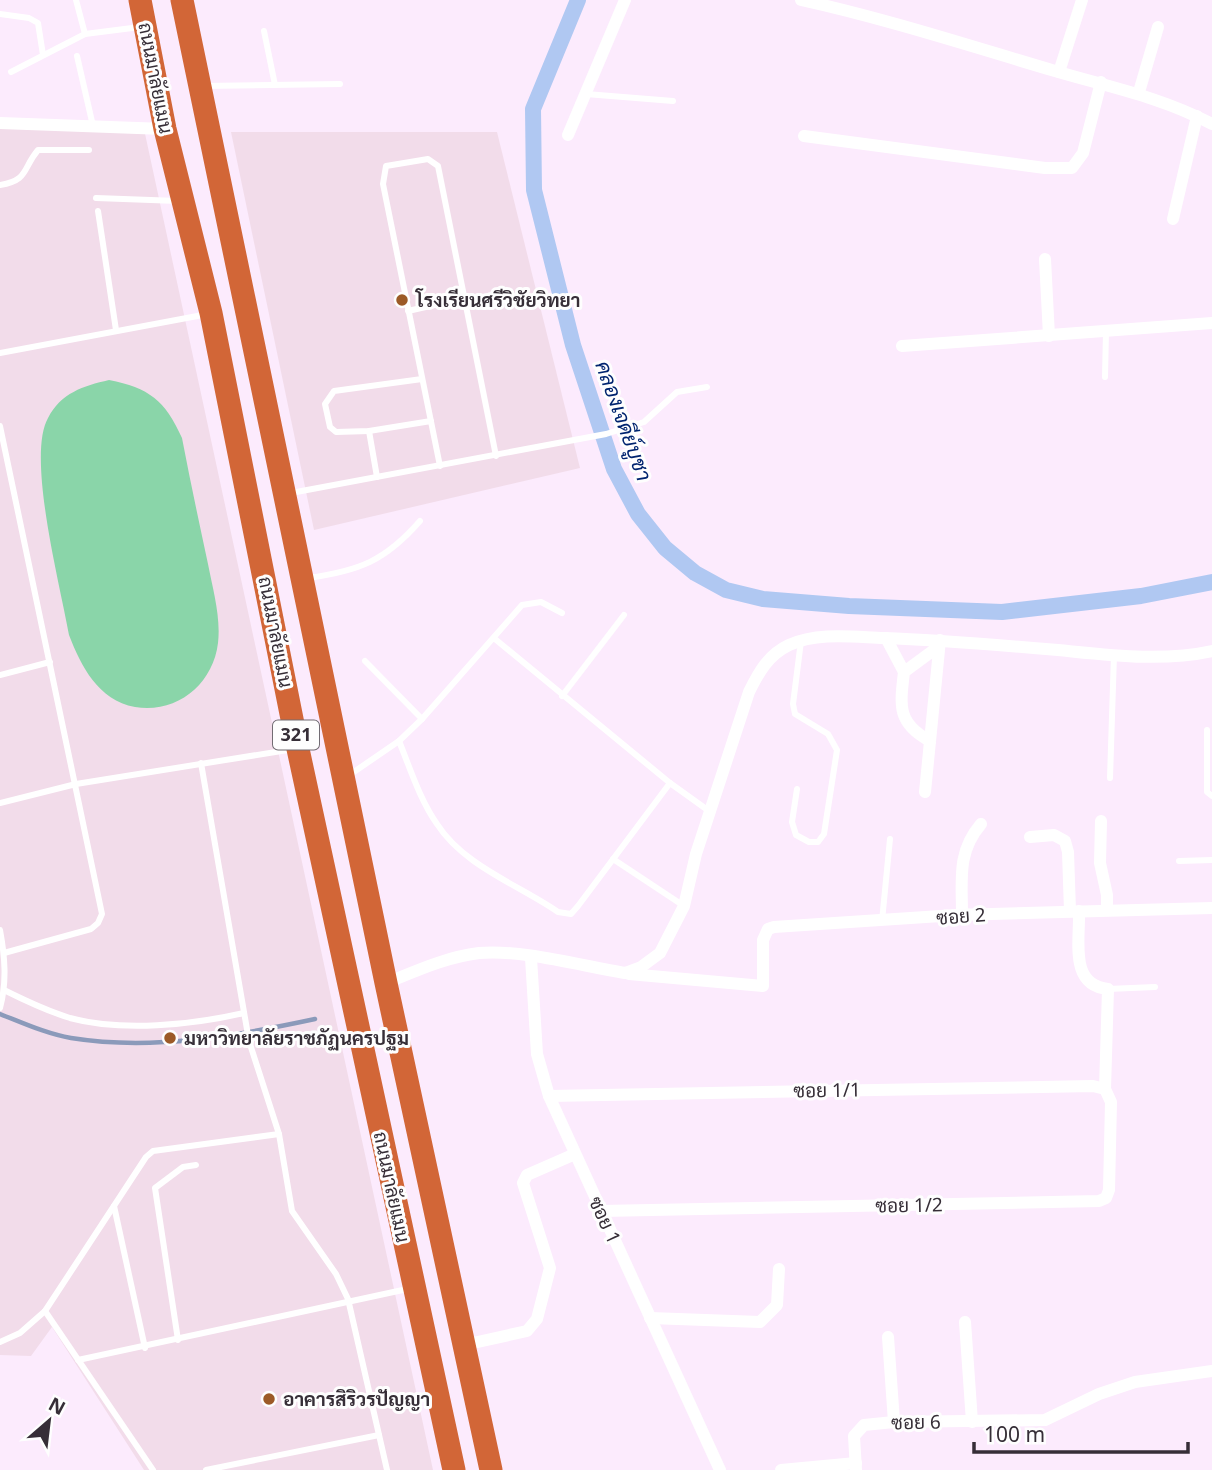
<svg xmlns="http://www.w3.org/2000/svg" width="1212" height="1470" viewBox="0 0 1212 1470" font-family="'Noto Sans',Sarabun,sans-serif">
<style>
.education{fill:#f2dcea}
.grass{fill:#8ad5a9}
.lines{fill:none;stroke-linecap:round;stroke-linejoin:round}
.stream{stroke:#8b9aba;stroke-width:4.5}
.canal{stroke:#b0c8f2;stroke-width:16}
.lane{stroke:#fff;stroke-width:6}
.street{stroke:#fff;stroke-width:12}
.highway{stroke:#d26637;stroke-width:23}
.poi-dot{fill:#9c5a27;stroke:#fefefe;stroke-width:2.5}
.labels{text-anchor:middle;stroke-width:6;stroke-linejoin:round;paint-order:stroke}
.shield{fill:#fefefe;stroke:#726c73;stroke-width:2}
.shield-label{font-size:18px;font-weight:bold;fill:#362e37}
.street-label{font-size:19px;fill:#362e37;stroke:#fefefe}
.poi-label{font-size:19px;font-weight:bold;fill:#362e37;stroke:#fefefe;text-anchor:start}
.water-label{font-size:21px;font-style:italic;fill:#00246f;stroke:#fefefe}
</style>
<rect width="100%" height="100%" fill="#fcebfd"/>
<g class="education">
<polygon points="0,125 144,129 433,1470 144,1470 52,1327 31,1356 0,1355"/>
<polygon points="231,132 497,132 580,468 314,530"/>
</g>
<path class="grass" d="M109,380c40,8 56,20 73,58 8,42 17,84 26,126 5,26 13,53 10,79 -5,42 -42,71 -83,64 -37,-7 -54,-41 -66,-72 -8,-47 -43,-178 -21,-217 13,-25 35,-32 61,-38z"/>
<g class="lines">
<path class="stream" d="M0,1014c23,9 47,20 71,24 81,13 165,-2 244,-19"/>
<polyline class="canal" points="578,0 533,109 534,190 573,345 614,469 638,514 665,548 695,573 726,590 763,599 849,606 1002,612 1141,596 1212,582"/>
<g class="lane">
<polyline points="76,0 85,34"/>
<polyline points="0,14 29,18 38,23 43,55"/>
<polyline points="264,31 275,85"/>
<polyline points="77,56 93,126"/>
<polyline points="11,72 85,34 140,27"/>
<polyline points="203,86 340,84"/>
<polyline points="586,94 673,101"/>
<path d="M0,185c29,-5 22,-16 38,-35h51"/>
<polyline points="96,198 178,201"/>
<polyline points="98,211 116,330"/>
<polyline points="408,311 465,298"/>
<polyline points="0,353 208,314"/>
<polyline points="1105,377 1106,331"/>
<polyline points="422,379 334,391 325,404 330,427 336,432 369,431 431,421"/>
<polyline points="0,426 102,914 98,923 91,929 4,953"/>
<polyline points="369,431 377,477"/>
<polyline points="440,466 383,184 386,166 428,159 438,166 496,456"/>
<polyline points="291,493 606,434 644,422 677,392 707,387"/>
<path d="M308,578c51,-7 77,-17 112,-57"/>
<polyline points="495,639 670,783 709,811"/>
<polyline points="365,661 422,719"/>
<polyline points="0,675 50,662"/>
<polyline points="562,696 624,615"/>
<polyline points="1207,730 1207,792 1212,796"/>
<path d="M399,741c11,27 21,59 38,83 27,42 82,61 121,88l13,2 7,-8 92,-123"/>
<polyline points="201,763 249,1041 279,1134 292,1211 336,1274 348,1299 387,1470"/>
<polyline points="348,776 399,741 422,719 522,605 541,602 562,613"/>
<polyline points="1110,778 1114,655"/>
<polyline points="797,789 792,822 796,835 809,842 818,842 824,834 837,750 828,734 795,714 793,704 801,641"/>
<polyline points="0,803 76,784 294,749"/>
<polyline points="613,859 684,906"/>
<polyline points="1179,861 1212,860"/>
<polyline points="882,921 890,839"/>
<path d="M0,930c5,27 7,52 0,78"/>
<polyline points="1108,989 1155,987"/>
<path d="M4,990c22,11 43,21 66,28 52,14 122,7 174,-5"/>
<polyline points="114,1206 145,1348"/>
<polyline points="45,1311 153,1470"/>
<polyline points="178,1340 155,1188 183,1167 196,1165"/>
<polyline points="0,1342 20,1333 45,1311 146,1157 153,1151 279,1134"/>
<polyline points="78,1360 412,1288"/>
<polyline points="206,1470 379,1435"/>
</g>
<g class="street">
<path d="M801,0c86,19 169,46 254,71 54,16 106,26 157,53"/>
<polyline points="1059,72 1082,0"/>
<polyline points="1139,92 1158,27"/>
<polyline points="0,123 165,129"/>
<polyline points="568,135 625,0"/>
<polyline points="804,136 1045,168 1072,168 1083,153 1101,82"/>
<polyline points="1173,219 1197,116"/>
<polyline points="1045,259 1049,336"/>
<polyline points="902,346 1212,323"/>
<polyline points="886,638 904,672"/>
<path d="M930,741c-33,-18 -30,-35 -26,-69l34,-25"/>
<polyline points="925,792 940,640"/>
<polyline points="1101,821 1100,863 1107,895 1107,910"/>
<polyline points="1030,837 1054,835 1065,841 1068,852 1070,911"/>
<path d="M962,915c0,-36 -5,-63 19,-91"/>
<polyline points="531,958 537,1054 549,1096 720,1470"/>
<polyline points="629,974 763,986 763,940 768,929 774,927 956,915 1212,908"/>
<path d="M386,983c30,-12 60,-26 93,-30 42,-4 103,13 146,20l16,-6 19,-14 24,-47 12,-52 53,-162c10,-20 19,-37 40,-47 29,-13 64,-8 95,-7 58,2 116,7 174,12 51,5 104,12 154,1"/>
<polyline points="549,1096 1093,1086 1105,1089"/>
<path d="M601,1211l498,-10 7,-3 3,-8 2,-88 -6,-13 3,-100c-39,-4 -28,-48 -29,-78"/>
<polyline points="650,1318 760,1322 777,1305 779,1269"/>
<polyline points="965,1322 972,1422"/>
<polyline points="888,1337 894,1422"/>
<polyline points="464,1345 527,1331 537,1319 550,1268 523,1183 527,1175 575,1154"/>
<polyline points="781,1470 856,1463"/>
<polyline points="856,1470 854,1436 864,1425 894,1422 1045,1420 1099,1394 1135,1382 1212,1371"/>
</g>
<g class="highway">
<polyline points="140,0 165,129 211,313 298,749 454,1470"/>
<polyline points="182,0 386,983 491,1470"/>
</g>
</g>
<g class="poi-dot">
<circle cx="402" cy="300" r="7"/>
<circle cx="170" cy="1038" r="7"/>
<circle cx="269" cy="1399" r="7"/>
</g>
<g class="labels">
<rect class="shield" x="273" y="720.5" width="46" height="29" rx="5"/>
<g class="shield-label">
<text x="296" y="741">321</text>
</g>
<g class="street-label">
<text transform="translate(156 78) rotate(79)" y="7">ถนนมาลัยแมน</text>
<text transform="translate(276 632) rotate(79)" y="7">ถนนมาลัยแมน</text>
<text transform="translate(961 916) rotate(-4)" y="7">ซอย 2</text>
<text transform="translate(827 1090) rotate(-1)" y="7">ซอย 1/1</text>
<text transform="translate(392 1187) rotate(78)" y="7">ถนนมาลัยแมน</text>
<text transform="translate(909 1205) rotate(-1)" y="7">ซอย 1/2</text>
<text transform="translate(605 1220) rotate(65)" y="7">ซอย 1</text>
<text transform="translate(916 1422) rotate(-1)" y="7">ซอย 6</text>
</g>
<g class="poi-label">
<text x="416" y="307">โรงเรียนศรีวิชัยวิทยา</text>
<text x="184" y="1045">มหาวิทยาลัยราชภัฏนครปฐม</text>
<text x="283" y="1406">อาคารสิริวรปัญญา</text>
</g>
<g class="water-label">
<text transform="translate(623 421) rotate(70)" y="7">คลองเจดีย์บูชา</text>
</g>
</g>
<g transform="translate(49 1421) rotate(28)" stroke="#fefefe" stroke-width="5" paint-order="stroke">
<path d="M0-5L12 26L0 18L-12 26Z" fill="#362e37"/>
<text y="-10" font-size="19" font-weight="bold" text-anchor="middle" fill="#362e37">N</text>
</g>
<path d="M974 1442v10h214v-10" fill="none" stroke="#362e37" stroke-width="3.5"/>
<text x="984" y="1442" font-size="21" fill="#362e37" stroke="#fefefe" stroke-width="5" paint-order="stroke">100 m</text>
</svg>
